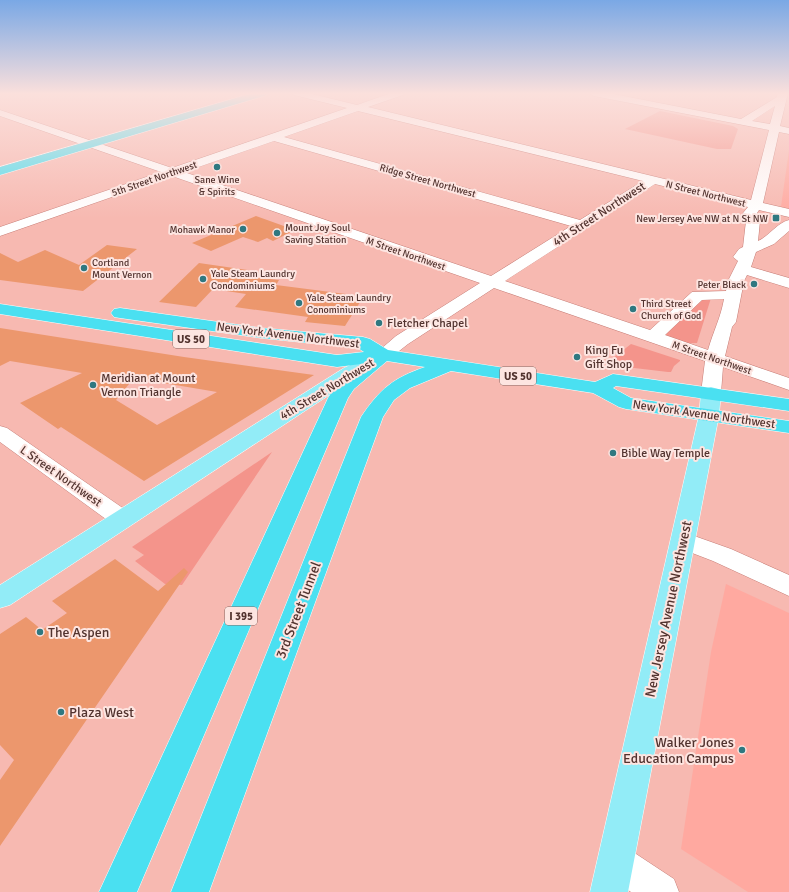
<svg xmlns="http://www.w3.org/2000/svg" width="789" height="892" viewBox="0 0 789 892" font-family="Signika,sans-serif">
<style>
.built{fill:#ffa9a0}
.green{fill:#f4948b}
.building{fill:#ec976d;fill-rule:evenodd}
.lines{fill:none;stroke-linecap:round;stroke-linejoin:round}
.minor-casing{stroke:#c67d76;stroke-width:1}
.major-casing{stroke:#fff;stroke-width:1}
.highway-casing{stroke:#fff;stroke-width:1}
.minor{fill:#fff;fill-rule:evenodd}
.major{fill:#92ecf7;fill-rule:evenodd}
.highway{fill:#4ae0f1;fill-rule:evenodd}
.poi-dot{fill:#2f7880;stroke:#fde5e1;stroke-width:1.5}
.labels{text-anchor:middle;stroke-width:4;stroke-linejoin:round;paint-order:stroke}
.far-street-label{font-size:10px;fill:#52332f;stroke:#fde5e1}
.far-poi-label{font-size:10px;fill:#52332f;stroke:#fde5e1;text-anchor:start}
.shield{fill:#fde5e1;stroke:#856864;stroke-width:1}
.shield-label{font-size:11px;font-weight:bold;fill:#52332f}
.street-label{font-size:12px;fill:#52332f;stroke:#fde5e1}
.poi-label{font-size:12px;fill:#52332f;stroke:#fde5e1;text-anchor:start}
.near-street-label{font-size:14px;fill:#52332f;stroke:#fde5e1}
.near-poi-label{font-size:14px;fill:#52332f;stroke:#fde5e1;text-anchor:start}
</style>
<rect width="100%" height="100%" fill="#f7b9b1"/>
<g class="built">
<polygon points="789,150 789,209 781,207"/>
<polygon points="726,584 789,613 789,892 748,892 681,849 711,652"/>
</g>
<g class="green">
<polygon points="660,111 733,126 738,129 731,149 717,149 625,129"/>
<polygon points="704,297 711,298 697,343 684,343 664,335"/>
<polygon points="631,344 680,360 680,361 674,366 671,372 668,372 609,365 607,363"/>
<polygon points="272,452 182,585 165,584 135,561 144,555 132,547"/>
</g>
<g class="building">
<polygon points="256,216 295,230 273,241 267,238 258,242 243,237 211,251 192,243"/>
<polygon points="107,245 137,249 83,291 0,280 0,253 18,262 45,250 79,265"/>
<polygon points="199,263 261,272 259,274 263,274 260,278 279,280 276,285 346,294 345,296 362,299 345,326 305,322 308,317 235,307 246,294 213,289 196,307 159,302"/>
<path d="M0,328l184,29 130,18 -170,106 -83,-54 -3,2 -38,-26 62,-30 -72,-12 -10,5zM134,378l83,14 -60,33 -41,-25z"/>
<polygon points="115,559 158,591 184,568 188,572 0,846 0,780 14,760 0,745 0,634 26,617 42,630 67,613 52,601"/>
</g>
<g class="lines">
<g class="minor-casing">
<g id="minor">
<path d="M292,93h16l49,12 34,-12h14l-2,2 -35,12 383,93 18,-70 -175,-34 -5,-3h19l133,26 36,-22 1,-4h10l-8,33 9,2v6l-10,-2 -16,71 26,6v8l-30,-7 -2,3 3,8 -2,20c11,-5 19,-18 31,-21v11l-15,13 -18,8 -5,15 38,11v10l-42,-13 -3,6 -8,41 -4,5 -7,29 64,22v12l-66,-23 -2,26 -3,4 -7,2 -7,-2 -3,-4 4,-32 -211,-73 -86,56 -19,15 -6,1 -6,-1 -3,-4 22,-19 84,-53 -308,-107 -172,60v-9l161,-55 -161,-56v-6l172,58 175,-60 -53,-13zM775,106l-5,18 -18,-3zM358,111l285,70 -63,39 -296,-83zM274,141l297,85 -80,50 -307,-104zM655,184l93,23 -5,6 3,8 -3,26 -4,2 -6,8 5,4 -10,20 -2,10 -34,1 -42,38 -145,-49zM724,299c-3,18 -11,33 -16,51l-43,-15 37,-35z"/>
<polygon points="0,426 7,428 130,513 134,519 130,525 122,527 114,525 0,442"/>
<polygon points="683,532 731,549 789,575 789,596 713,561 674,546 671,540 674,534"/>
<polygon points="615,843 627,848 674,879 679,892 631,892 603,872 598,860 603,848"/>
</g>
</g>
<g class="major-casing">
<g id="major">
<polygon points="373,354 380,356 383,360 380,364 358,376 10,605 0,608 0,585 344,368"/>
<polygon points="711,387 718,389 721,393 719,415 628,892 590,892 699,415 701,393 704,389"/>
</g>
</g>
<g class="highway-casing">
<g id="highway">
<polygon points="253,93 268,93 267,95 0,175 0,167"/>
<path d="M0,304l337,51 27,-3 -6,-4 -97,-10 -141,-20 -6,-1 -3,-4 3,-4 6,-1 141,20 102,9 7,2 18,11 207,32 18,-8 176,25v12l-173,-25 -3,2 18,10 158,23v12l-163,-24 -7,-2 -26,-14 -142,-22 -41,17 -16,12 -11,17 -174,475h-38l190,-475c19,-28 32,-39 64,-50l-38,-6 -33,28 -6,9 -211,494h-38l229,-494 11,-17 22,-17 -24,3 -337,-53z"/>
</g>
</g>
<use href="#minor" class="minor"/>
<use href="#major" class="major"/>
<use href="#highway" class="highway"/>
</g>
<linearGradient id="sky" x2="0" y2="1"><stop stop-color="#7aa8e5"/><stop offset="0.43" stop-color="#fbe0dc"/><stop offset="1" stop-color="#fbe0dc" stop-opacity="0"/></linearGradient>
<rect width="789" height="218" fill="url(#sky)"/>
<g class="poi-dot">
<circle cx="217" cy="167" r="4"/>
<rect x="772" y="214" width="8" height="8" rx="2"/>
<circle cx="243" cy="229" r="4"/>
<circle cx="277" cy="233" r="4"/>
<circle cx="84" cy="268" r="4"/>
<circle cx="203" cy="279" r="4"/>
<circle cx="754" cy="284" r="4"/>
<circle cx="299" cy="303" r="4"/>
<circle cx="633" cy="309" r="4"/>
<circle cx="379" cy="323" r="4"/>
<circle cx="577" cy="357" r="4"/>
<circle cx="93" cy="385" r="4"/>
<circle cx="613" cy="453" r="4"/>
<circle cx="40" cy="632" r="4"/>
<circle cx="61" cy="712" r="4"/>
<circle cx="742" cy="750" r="4"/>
</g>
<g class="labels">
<g class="far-street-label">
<text transform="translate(154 178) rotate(-19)" y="4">5th Street Northwest</text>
<text transform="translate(428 180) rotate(16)" y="4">Ridge Street Northwest</text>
<text transform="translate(706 193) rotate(14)" y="4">N Street Northwest</text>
<text transform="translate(406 253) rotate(19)" y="4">M Street Northwest</text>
<text transform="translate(712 357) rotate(19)" y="4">M Street Northwest</text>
</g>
<g class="far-poi-label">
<text x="217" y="183" text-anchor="middle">Sane Wine<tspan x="217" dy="12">&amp; Spirits</tspan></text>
<text x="768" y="222" text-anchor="end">New Jersey Ave NW at N St NW</text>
<text x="285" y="231">Mount Joy Soul<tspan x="285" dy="12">Saving Station</tspan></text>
<text x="235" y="233" text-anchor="end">Mohawk Manor</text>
<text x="92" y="266">Cortland<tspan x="92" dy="12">Mount Vernon</tspan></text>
<text x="211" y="277">Yale Steam Laundry<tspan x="211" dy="12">Condominiums</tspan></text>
<text x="746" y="288" text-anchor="end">Peter Black</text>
<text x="307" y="301">Yale Steam Laundry<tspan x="307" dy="12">Conominiums</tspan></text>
<text x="641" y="307">Third Street<tspan x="641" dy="12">Church of God</tspan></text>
</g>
<g class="shield">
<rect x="173" y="330" width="36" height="18" rx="3"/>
<rect x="500" y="367" width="36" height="18" rx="3"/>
<rect x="225" y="607" width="32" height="18" rx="3"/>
</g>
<g class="shield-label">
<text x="191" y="343">US 50</text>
<text x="518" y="380">US 50</text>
<text x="241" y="620">I 395</text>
</g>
<g class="street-label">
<text transform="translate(599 214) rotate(-33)" y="4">4th Street Northwest</text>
<text transform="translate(288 335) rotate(7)" y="4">New York Avenue Northwest</text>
<text transform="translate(327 389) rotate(-31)" y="4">4th Street Northwest</text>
<text transform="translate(704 414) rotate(8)" y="4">New York Avenue Northwest</text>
<text transform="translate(61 476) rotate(35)" y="4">L Street Northwest</text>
</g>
<g class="poi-label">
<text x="387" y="327">Fletcher Chapel</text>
<text x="585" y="354">King Fu<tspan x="585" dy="14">Gift Shop</tspan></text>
<text x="101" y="382">Meridian at Mount<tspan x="101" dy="14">Vernon Triangle</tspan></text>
<text x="621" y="457">Bible Way Temple</text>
</g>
<g class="near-street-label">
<text transform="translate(668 609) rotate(-78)" y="5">New Jersey Avenue Northwest</text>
<text transform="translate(298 610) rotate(-69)" y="5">3rd Street Tunnel</text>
</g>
<g class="near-poi-label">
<text x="48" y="637">The Aspen</text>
<text x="69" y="717">Plaza West</text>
<text x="734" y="747" text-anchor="end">Walker Jones<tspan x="734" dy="16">Education Campus</tspan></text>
</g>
</g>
</svg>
